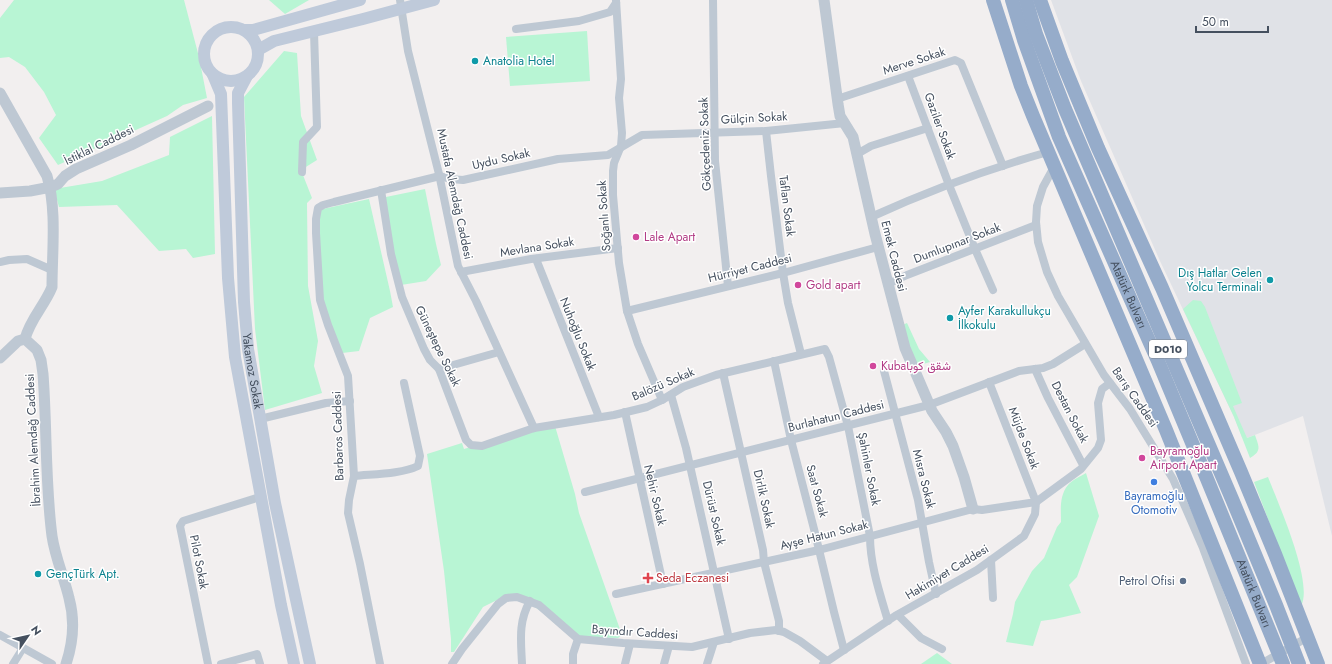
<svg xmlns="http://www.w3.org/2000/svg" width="1332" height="664" viewBox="0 0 1332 664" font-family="Jost,Vazirmatn,sans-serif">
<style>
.airport{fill:#e0e2e7}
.green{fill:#b8f5d4}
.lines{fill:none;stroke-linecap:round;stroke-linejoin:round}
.minor{stroke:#bec8d3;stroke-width:8}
.tertiary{stroke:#bec8d3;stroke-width:11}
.secondary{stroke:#bfcada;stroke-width:12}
.trunk{stroke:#96acca;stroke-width:14}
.culture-dot{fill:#0f9aa8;stroke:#fff;stroke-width:1.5}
.hotel-dot{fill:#d1479c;stroke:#fff;stroke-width:1.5}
.shop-dot{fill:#3f7fe0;stroke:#fff;stroke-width:1.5}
.health-dot{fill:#e0444e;stroke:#fff;stroke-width:1.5}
.service-dot{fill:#5c6f8a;stroke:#fff;stroke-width:1.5}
.labels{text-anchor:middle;stroke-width:3;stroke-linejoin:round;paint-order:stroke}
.shield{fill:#fff;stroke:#7d848f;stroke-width:1}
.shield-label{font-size:11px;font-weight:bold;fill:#45505f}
.culture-label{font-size:12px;fill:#0d838f;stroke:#fff;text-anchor:start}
.street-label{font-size:12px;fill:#45505f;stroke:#fff}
.hotel-label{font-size:12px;fill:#b23c85;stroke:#fff;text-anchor:start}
.shop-label{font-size:12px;fill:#366cbe;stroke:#fff}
.health-label{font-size:12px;fill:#be3a42;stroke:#fff;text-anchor:start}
.service-label{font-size:12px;fill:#4e5e75;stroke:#fff;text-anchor:end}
</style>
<rect width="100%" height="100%" fill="#f2efef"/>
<polygon class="airport" points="1051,0 1332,0 1332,536 1303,416 1247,438 1242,437 1234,417 1160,261 1117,163 1081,81"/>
<g class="green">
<polygon points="14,0 184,0 199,57 207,98 183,105 167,116 58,165 39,138 56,115 44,92 25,67 9,57 0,58 0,18"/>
<polygon points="269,0 309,0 285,14"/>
<polygon points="587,31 590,81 510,86 506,37"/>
<polygon points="284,51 297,53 301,116 317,160 301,170 312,198 307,203 308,286 318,341 314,366 322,393 265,410 255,329 244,97"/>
<polygon points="212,116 215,254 193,258 186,249 159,251 117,205 59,207 54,189 102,181 169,155 170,137"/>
<polygon points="425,189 436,244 441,265 426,281 401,285 381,198"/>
<polygon points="369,199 390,291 393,307 370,318 359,351 342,353 323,319 318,210"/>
<path d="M1193,300l8,1 4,6 37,96 -9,3 14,32 8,-3c4,12 7,16 -5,23l-16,-41 -51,-108z"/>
<polygon points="907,323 919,349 930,362 913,367 900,326"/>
<polygon points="555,426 575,494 579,513 622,635 618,638 580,637 515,594 503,597 483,607 454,652 451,652 451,639 444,571 427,454 462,443 464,449 496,439"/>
<path d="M1086,473l13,43 -22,61 -8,8 12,28 -26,6 -14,2 -8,25 -27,-4 7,-28 2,-12 17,-31 12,-13 13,-31 4,-5c0,-12 -2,-26 7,-37 4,-5 13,-9 18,-12z"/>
<path d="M1268,477c10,26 46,106 33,129l-47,-124z"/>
<polygon points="937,653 952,664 921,664"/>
</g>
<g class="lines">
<g class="minor">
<polyline points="400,0 408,51 439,174 458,266 476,301 534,428"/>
<polyline points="616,0 621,79 619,98 622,133 621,146 614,163 613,171 613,195 619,263 627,311 638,344 662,400"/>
<polyline points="713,0 715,161 728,286"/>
<polyline points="516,29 579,21 610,12 616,3"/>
<polyline points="908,76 949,185 975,249 993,290"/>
<polyline points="837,99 955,60 961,63 1003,166"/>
<polyline points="766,131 771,176 783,273 788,303 801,354"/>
<polyline points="857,154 871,146 928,128"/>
<polyline points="1054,167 1043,187 1037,206 1036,222 1038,242 1047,272 1058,296 1104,375 1130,409 1173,479 1203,548 1246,664"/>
<polyline points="302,172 303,142 317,127 314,32"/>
<path d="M381,190l10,64 11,43 22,52 6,11 9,9 27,71 5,5 11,1 52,-18 80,-13 33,-8 15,-7 21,-13 33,-12 109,-26 4,8 19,69 22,110c0,29 10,58 18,85"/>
<path d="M871,217c57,-26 117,-48 177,-65"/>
<polyline points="536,259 599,417"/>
<polyline points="0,262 9,260 27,259 52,270"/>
<polyline points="461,272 531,259 618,248"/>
<polyline points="888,284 907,275 1036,225"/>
<polyline points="627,311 783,273 878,247"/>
<polyline points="774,361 791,440 814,529 834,612 844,650"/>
<polyline points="439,369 499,352"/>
<polyline points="1035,369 1048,398 1083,465"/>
<polyline points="884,371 918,500 929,562 936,594"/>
<polyline points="723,373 763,550 764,562 779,621 779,631"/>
<polyline points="671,395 686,448 729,639"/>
<polyline points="625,412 663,584"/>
<polyline points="260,419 326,403 350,401"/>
<path d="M354,476c18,-2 48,-2 64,-10l2,-10 -16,-73"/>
<polyline points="585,492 929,405 1019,371 1043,368 1053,364 1085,344"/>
<polyline points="991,560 993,598"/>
<polyline points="616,594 819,550 973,509 982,510 1036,502 989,382"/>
<polyline points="898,615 921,638 942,649"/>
<polyline points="0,635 52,664"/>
<polyline points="13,664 23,648"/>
<polyline points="208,664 180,526 183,521 260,497"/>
<polyline points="221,664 257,654 260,664"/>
<polyline points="380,664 360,564 348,513 349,500 354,476 348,376 328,325 320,300 316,233 316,219 318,208 323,205 334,202 440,176 450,179 463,180 558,159 608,155 642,135 766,131 845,123"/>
<polyline points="452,664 462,649 498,604 506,598 517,597 539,605 578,639 623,643 692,647 750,633 776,630 784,632 800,641 827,661"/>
<path d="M522,664c-1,-23 -4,-42 8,-63"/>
<polyline points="573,664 573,654 578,639"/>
<polyline points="625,664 630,644"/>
<polyline points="664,664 669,646"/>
<polyline points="707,664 714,642"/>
<polyline points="823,664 895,616 977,570 1024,536 1035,514 1036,502 1081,469 1098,448 1101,440 1098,403 1102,389 1110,383"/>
<polyline points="1261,664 1308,637"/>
</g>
<g class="tertiary">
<polyline points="824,0 838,104 840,116 853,137 875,234 905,348 932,411 946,432 953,446 964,477 973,509"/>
<path d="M0,93l47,83c10,34 5,75 5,111 -7,18 -22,32 -27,52l12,11 4,10 2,14c4,54 2,108 9,162 3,21 12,41 17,62 6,22 4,45 -3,66"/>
<polyline points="0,193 30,191 51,187 58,184 65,176 76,169 131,145 208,106"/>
<polyline points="0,358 18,341 25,339"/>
</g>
<g class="secondary">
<circle cx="231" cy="54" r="27"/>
<polyline points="245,30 253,30 360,0"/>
<polyline points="258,50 274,41 363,19 434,0"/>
<polyline points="213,75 221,94 228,278 235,357 281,605 294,664"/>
<path id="s1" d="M247,76l-9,17v10l6,199 4,47 27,154 35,161"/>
</g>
<g class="trunk">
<polyline points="993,0 1021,86 1033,116 1166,430 1260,664"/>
<path id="s2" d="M1012,0l12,40 35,97 99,224 45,108 80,195"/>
<polyline points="1026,0 1036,34 1065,109 1232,499 1276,605 1299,664"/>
<polyline points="1040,0 1062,61 1098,148 1162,288 1241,472 1275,554 1318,664"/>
</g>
</g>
<g class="culture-dot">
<circle cx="475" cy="61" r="4"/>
<circle cx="1270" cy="280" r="4"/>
<circle cx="950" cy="318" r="4"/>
<circle cx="38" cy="574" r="4"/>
</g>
<g class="hotel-dot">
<circle cx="636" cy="237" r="4"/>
<circle cx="798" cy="285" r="4"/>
<circle cx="873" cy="366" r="4"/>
<circle cx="1142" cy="458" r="4"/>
</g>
<circle class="shop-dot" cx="1154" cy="482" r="4"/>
<path class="health-dot" d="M646 572h4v4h4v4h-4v4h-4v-4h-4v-4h4z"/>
<circle class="service-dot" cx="1183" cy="581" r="4"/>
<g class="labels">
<rect class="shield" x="1149" y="340" width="38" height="18" rx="3"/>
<g class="shield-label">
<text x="1168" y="353">D010</text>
</g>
<g class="culture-label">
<text x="483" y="65">Anatolia Hotel</text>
<text x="1262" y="277" text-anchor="end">Dış Hatlar Gelen<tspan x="1262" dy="14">Yolcu Terminali</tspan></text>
<text x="958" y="315">Ayfer Karakullukçu<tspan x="958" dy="14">İlkokulu</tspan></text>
<text x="46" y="578">GençTürk Apt.</text>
</g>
<g class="street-label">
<text transform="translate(914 61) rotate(-18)" y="4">Merve Sokak</text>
<text transform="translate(754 118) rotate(-3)" y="4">Gülçin Sokak</text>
<text transform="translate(940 126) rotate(70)" y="4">Gaziler Sokak</text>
<text transform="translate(705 144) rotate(-92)" y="4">Gökçedeniz Sokak</text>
<text transform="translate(99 145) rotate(-26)" y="4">İstiklal Caddesi</text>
<text transform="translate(501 159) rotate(-13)" y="4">Uydu Sokak</text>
<text transform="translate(455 194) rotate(78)" y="4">Mustafa Alemdağ Caddesi</text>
<text transform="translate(787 206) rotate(83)" y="4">Taflan Sokak</text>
<text transform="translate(604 216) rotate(-94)" y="4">Soğanlı Sokak</text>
<text transform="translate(957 243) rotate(-21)" y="4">Dumlupınar Sokak</text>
<text transform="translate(537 247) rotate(-9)" y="4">Mevlana Sokak</text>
<text transform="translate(894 256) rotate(76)" y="4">Emek Caddesi</text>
<text transform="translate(750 268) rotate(-14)" y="4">Hürriyet Caddesi</text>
<text dy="4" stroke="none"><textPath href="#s2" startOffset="317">Atatürk Bulvarı</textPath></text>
<text transform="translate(578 334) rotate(68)" y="4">Nuhoğlu Sokak</text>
<text transform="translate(438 346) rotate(64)" y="4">Güneştepe Sokak</text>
<text dy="4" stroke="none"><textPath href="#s1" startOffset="298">Yakamoz Sokak</textPath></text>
<text transform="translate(663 384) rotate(-23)" y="4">Balözü Sokak</text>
<text transform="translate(1135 397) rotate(55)" y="4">Barış Caddesi</text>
<text transform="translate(1070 412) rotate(63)" y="4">Destan Sokak</text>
<text transform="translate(836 416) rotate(-14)" y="4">Burlahatun Caddesi</text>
<text transform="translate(338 436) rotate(-92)" y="4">Barbaros Caddesi</text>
<text transform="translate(1024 438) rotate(69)" y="4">Müjde Sokak</text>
<text transform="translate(33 440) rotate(-93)" y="4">İbrahim Alemdağ Caddesi</text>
<text transform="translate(869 469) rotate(79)" y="4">Şahinler Sokak</text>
<text transform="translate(924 479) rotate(76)" y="4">Mısra Sokak</text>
<text transform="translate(817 491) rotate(75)" y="4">Saat Sokak</text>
<text transform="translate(655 495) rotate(77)" y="4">Nehir Sokak</text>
<text transform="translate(764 499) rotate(77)" y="4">Dirlik Sokak</text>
<text transform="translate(714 513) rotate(77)" y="4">Dürüst Sokak</text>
<text transform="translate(824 535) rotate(-14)" y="4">Ayşe Hatun Sokak</text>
<text transform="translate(199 562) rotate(79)" y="4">Pilot Sokak</text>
<text transform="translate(947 572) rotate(-31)" y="4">Hakimiyet Caddesi</text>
<text dy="4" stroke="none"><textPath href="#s2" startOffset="641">Atatürk Bulvarı</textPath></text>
<text transform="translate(635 632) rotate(4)" y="4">Bayındır Caddesi</text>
</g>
<g class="hotel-label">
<text x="644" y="241">Lale Apart</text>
<text x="806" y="289">Gold apart</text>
<text x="881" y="370">Kubaشقق كوبا</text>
<text x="1150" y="455">Bayramoğlu<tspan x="1150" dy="14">Airport Apart</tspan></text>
</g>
<g class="shop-label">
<text x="1154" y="500">Bayramoğlu<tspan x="1154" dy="14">Otomotiv</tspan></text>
</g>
<g class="health-label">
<text x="656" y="582">Seda Eczanesi</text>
</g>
<g class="service-label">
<text x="1175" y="585">Petrol Ofisi</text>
</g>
</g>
<g transform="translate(28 636) rotate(56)" stroke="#ffffff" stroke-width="3" paint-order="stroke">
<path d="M0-3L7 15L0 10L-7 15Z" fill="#45505f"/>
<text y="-6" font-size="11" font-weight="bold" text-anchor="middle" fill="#45505f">N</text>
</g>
<path d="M1196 26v6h72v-6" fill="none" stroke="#45505f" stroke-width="2"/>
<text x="1202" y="26" font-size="12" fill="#45505f" stroke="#ffffff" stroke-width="3" paint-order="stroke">50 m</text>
</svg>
